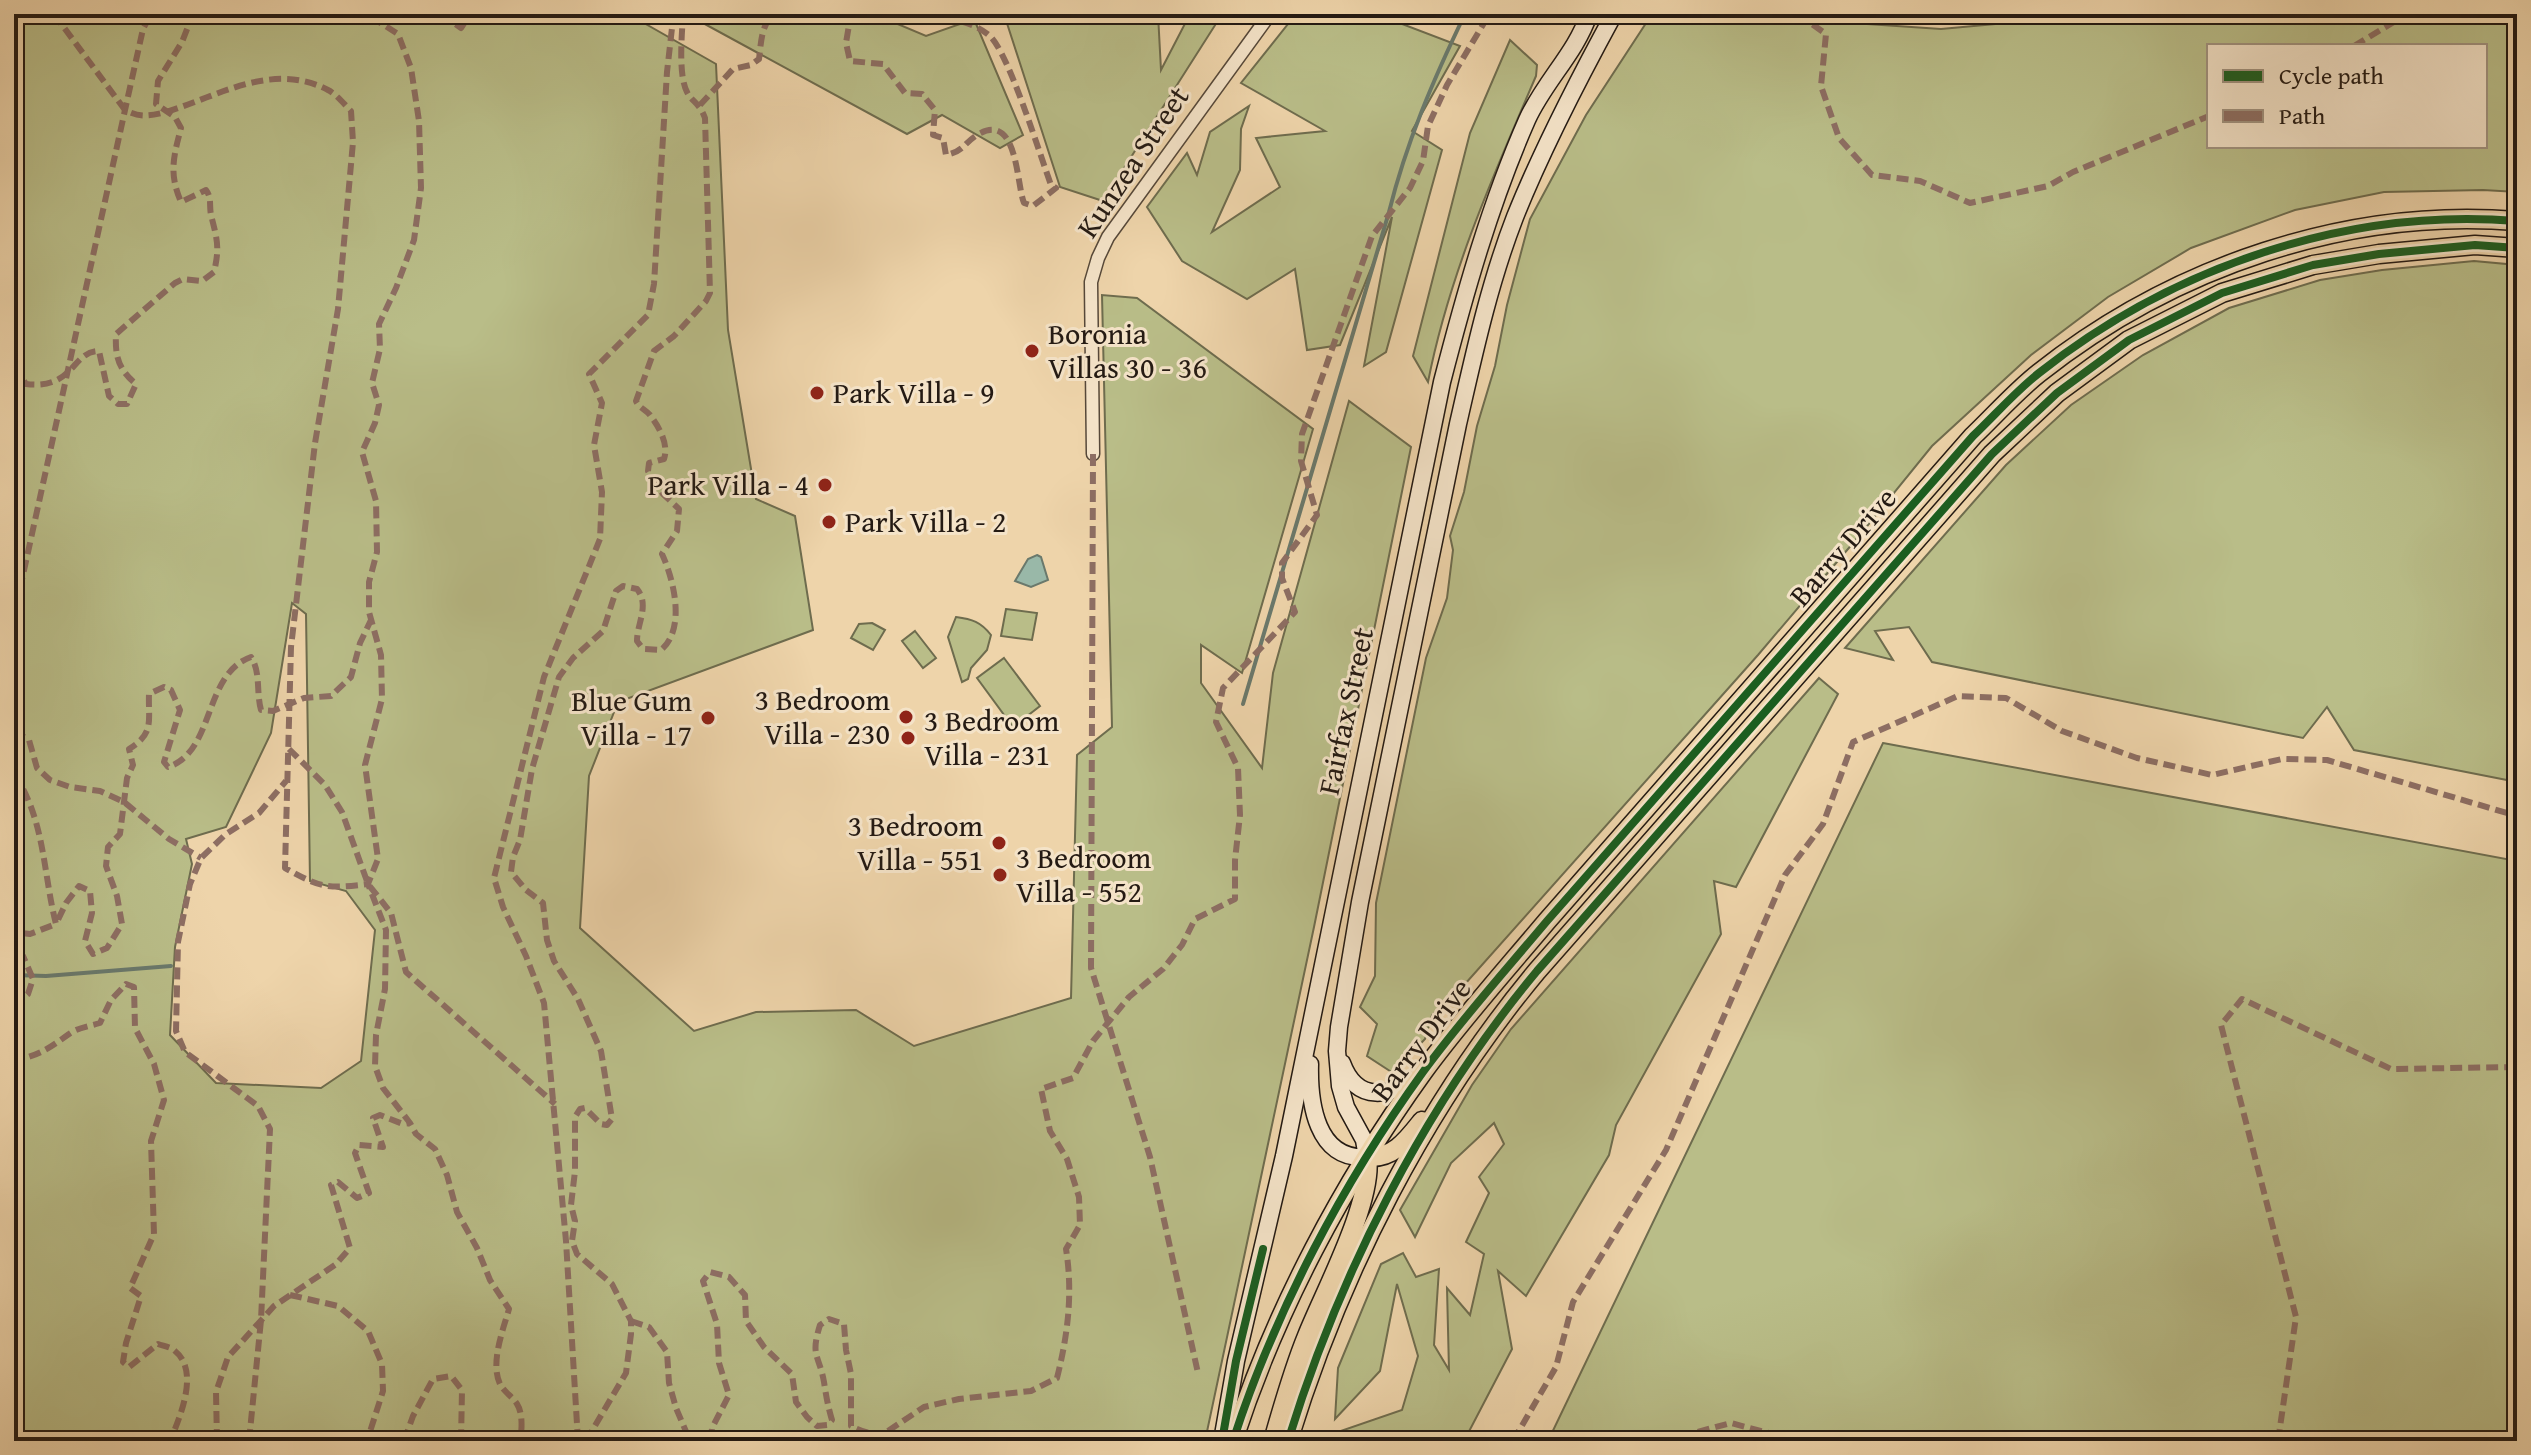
<svg xmlns="http://www.w3.org/2000/svg" width="2531" height="1455" viewBox="0 0 2531 1455" font-family="'Gentium Book Plus',serif">
<style>
.green{fill:#b9bd88;stroke:#6e6c4e;stroke-width:2;fill-rule:evenodd}
.water{fill:#99b8a8;stroke:#6a796c;stroke-width:2}
.lines{fill:none;stroke-linecap:round;stroke-linejoin:round}
.stream{stroke:#6a796c;stroke-width:4}
.street-casing{stroke:#564839;stroke-width:15}
.secondary-casing{stroke:#241a13;stroke-width:19}
.primary-casing{stroke:#241a13;stroke-width:21}
.street{stroke:#f4e3c8;stroke-width:12}
.secondary{stroke:#f4e3c8;stroke-width:16}
.primary{stroke:#eed4aa;stroke-width:18}
.quiet{stroke:#8d6e63;stroke-width:6;stroke-dasharray:12 6;stroke-linecap:butt}
.cycleway-casing{stroke:#f4e3c8;stroke-width:13}
.cycleway{stroke:#1b5e20;stroke-width:8}
.poi-dot{fill:#8f2418;stroke:#f4e3c8;stroke-width:3}
.labels{text-anchor:middle;stroke-width:6;stroke-linejoin:round;paint-order:stroke}
.street-label{font-size:30px;fill:#241a13;stroke:#f4e3c8}
.poi-label{font-size:30px;fill:#241a13;stroke:#f4e3c8;text-anchor:start}
</style>
<rect width="100%" height="100%" fill="#eed4aa"/>
<filter id="stains"><feTurbulence type="fractalNoise" baseFrequency=".0025" numOctaves="4"/><feColorMatrix values="0 0 0 0 .2 0 0 0 0 .09 0 0 0 0 .02 0 0 0 .5 -.17"/></filter>
<radialGradient id="worn" r=".72"><stop offset=".6" stop-color="#630" stop-opacity="0"/><stop offset="1" stop-color="#630" stop-opacity=".3"/></radialGradient>
<g class="green">
<path d="M14,14h614l88,50 12,266 28,169 39,17 18,114 -195,72 -29,74 -9,152 114,103 62,-19 100,-2 58,36 157,-48 6,-243 35,-28 -10,-432 35,3 176,131 -71,244 -41,-28v38l61,85 11,-95 76,-272 62,46 -97,480 -109,514h-1191zM292,603l14,11 4,267 36,10 29,39 -14,131 -40,27 -105,-5 -46,-48 5,-88 17,-83 -6,-25 40,-12 45,-94z"/>
<polygon points="704,14 874,14 926,36 974,19 1023,135 1000,148 942,115 907,134 690,16"/>
<polygon points="1004,14 1158,14 1161,70 1190,14 1217,14 1219,19 1103,201 1060,187"/>
<polygon points="1296,14 1376,14 1460,46 1412,131 1442,150 1386,352 1364,366 1392,217 1340,345 1307,350 1295,269 1247,299 1182,261 1147,207 1187,153 1197,175 1210,132 1249,106 1241,129 1240,170 1212,232 1280,187 1256,138 1325,131 1241,83"/>
<path d="M1652,14h65l224,15 163,-15h413v178l-34,-2 -99,2 -89,18 -104,38 -83,49 -77,58 -99,91 -73,90 -101,119 -301,338 -25,22 -7,24 -32,34 -26,-17 10,-32 -17,-17 15,-31 1,-73 50,-245 21,-60 6,-48 -3,-14 14,-44 13,-66 18,-60 12,-61 23,-86 56,-104zM2209,46h276v100h-276z"/>
<path d="M1510,40l27,25 -1,11c-43,100 -87,199 -108,306l-15,-26 57,-223z"/>
<polygon points="2474,261 2517,265 2517,782 2354,750 2327,707 2303,738 1932,662 1909,627 1875,631 1893,660 1845,648 2006,465 2071,405 2143,355 2229,308 2320,280 2382,270"/>
<polygon points="1006,609 1037,613 1032,640 1001,636"/>
<path d="M956,617c16,2 25,5 35,18l-4,15 -16,18 -3,11 -6,3 -14,-45z"/>
<polygon points="872,623 885,630 873,650 851,638 859,624"/>
<polygon points="915,631 936,658 923,668 902,641"/>
<polygon points="1004,658 1040,706 1013,727 977,678"/>
<polygon points="1819,678 1838,694 1736,887 1714,881 1721,934 1616,1125 1609,1155 1526,1296 1498,1271 1512,1349 1464,1441 1327,1441 1329,1435 1402,1410 1418,1356 1397,1284 1380,1371 1335,1419 1338,1368 1381,1264 1403,1253 1416,1277 1439,1269 1434,1345 1449,1370 1447,1288 1470,1315 1484,1254 1466,1242 1489,1193 1479,1177 1504,1144 1494,1123 1451,1163 1415,1237 1400,1210 1472,1085 1511,1029"/>
<polygon points="1883,743 2517,861 2517,1441 1548,1441"/>
</g>
<polygon class="water" points="1037,555 1041,557 1048,580 1031,587 1015,581 1028,559"/>
<g class="lines">
<g class="stream">
<path d="M1243,704l146,-492c17,-69 45,-134 76,-198"/>
<polyline points="14,975 46,976 171,966"/>
</g>
<g class="street-casing">
<polyline id="street" points="1093,454 1091,282 1098,258 1108,237 1270,14"/>
</g>
<g class="secondary-casing">
<g id="secondary">
<path d="M1342,1063c15,41 49,34 78,12"/>
<path d="M1310,1064c-1,38 6,97 57,93l-3,-17 -18,-33 -6,-21 -3,-35 2,-24 21,-125 98,-478c16,-70 31,-140 57,-207 28,-70 63,-137 99,-203"/>
<path d="M1222,1441l14,-80 48,-205 158,-774c23,-89 48,-178 85,-262 17,-38 49,-67 62,-106"/>
</g>
</g>
<g class="primary-casing">
<g id="primary">
<path d="M1367,1157c26,2 40,-17 55,-36"/>
<path d="M1233,1441c42,-130 110,-258 190,-369 38,-52 82,-101 124,-151l426,-485c22,-21 43,-45 66,-63 134,-106 308,-166 478,-152"/>
<path d="M1273,1441c10,-35 20,-71 34,-105 17,-43 67,-136 60,-179"/>
<path d="M1288,1441c52,-169 136,-334 249,-470l455,-517 65,-61 72,-53 93,-47 91,-28 66,-11 96,-9 42,3"/>
</g>
</g>
<use href="#street" class="street"/>
<use href="#secondary" class="secondary"/>
<use href="#primary" class="primary"/>
<g class="quiet">
<path d="M54,14l71,96c15,8 25,6 41,2 53,-16 106,-51 162,-22 8,4 16,14 23,21l2,31 -15,167 -23,134 -24,204 -6,221c36,20 42,21 83,16"/>
<polyline points="296,14 311,14"/>
<path d="M353,14l23,6 22,14 13,34 8,53 2,67 -7,52 -18,48 -17,36 1,25 -8,34 7,22 -4,18 -13,29 14,49 1,51 -8,30v30l12,43 1,44 -17,66 13,94 -10,25 18,46 -1,59 -9,46 -1,31 8,22 27,35 6,11 19,15 12,26 10,37 20,36 13,32 19,29c-6,21 -19,54 -9,75 4,8 13,13 17,20 6,9 5,26 3,37"/>
<polyline points="441,14 461,28 469,16 467,14"/>
<path d="M840,14l9,11 -3,18 4,18 33,3 22,29 17,1 13,16 -2,25 10,3 3,17c18,-4 17,-11 31,-20 41,-25 39,48 47,68l9,3 23,-18 -5,-3c-11,-30 -42,-131 -61,-149 -17,-15 -43,-18 -64,-22"/>
<polyline points="1798,14 1826,34 1821,86 1839,138 1872,175 1920,181 1970,203 2048,186 2073,172 2209,116"/>
<polyline points="2354,46 2407,14"/>
<path d="M700,105l33,-36 18,-4 8,-6c2,-15 2,-35 15,-45"/>
<path d="M14,366l12,18c48,6 46,-33 73,-33l10,45 9,8h9l9,-20c-18,-15 -21,-28 -20,-50l59,-51 8,-4 19,2 12,-9c6,-25 3,-33 -3,-57 -2,-10 1,-17 -5,-25l-25,12c-12,-28 -8,-44 0,-74l-6,-11 -19,-13 2,-23 24,-39 11,-28"/>
<polyline points="1093,454 1091,968 1150,1157 1198,1373"/>
<polyline points="14,661 21,584 125,110 143,29 151,14"/>
<polyline points="14,731 29,740 37,768 50,780 70,787 100,791 124,802 169,839 201,858"/>
<polyline points="289,749 325,785 342,812 368,884 391,913 406,972 555,1104"/>
<path d="M14,774c31,45 29,99 42,150l10,-21 13,-17 11,5 2,22 -7,28 8,13 14,-6 15,-24 -5,-28 -11,-30 2,-19 12,-13 7,-56 6,-13 -4,-16c26,-16 19,-28 20,-55l15,-7 7,3 9,20 -16,52 4,5c47,-15 35,-93 83,-110 10,15 5,35 10,53l12,1 31,-13 27,-2 20,-19 9,-34 11,-23"/>
<polyline points="14,1007 28,994 33,979 23,956 15,947 16,939 22,933 30,934 56,924"/>
<polyline points="14,1031 14,1036"/>
<path d="M14,1058l1,3c26,-7 33,-12 54,-27 8,-6 21,-8 31,-11l11,-23 15,-16 8,3 1,41 19,36 10,36 -13,41 3,93 -24,54 11,8 -15,47 -3,19 6,5 29,-23c5,2 13,3 17,7 25,20 5,66 -5,90"/>
<polyline points="290,1295 338,1306 368,1331 382,1364 383,1391 367,1441"/>
<polyline points="631,1321 649,1327 667,1352 669,1383 676,1408 690,1441"/>
<polyline points="217,1441 216,1392 228,1357 274,1306 335,1265 350,1248 331,1185 338,1182 357,1198 369,1193 355,1153 359,1145 383,1147 373,1118 380,1115 403,1124 410,1123"/>
<polyline points="249,1441 261,1320 270,1129 258,1106 185,1052 176,1031 178,942 190,884 201,858 226,834 259,813 286,781"/>
<polyline points="404,1441 413,1416 433,1379 451,1376 462,1390 461,1441"/>
<polyline points="491,1441 497,1441"/>
<polyline points="578,1441 566,1241 544,1003 526,956 503,907 494,878 544,677 600,539 602,492 594,445 602,403 589,374 648,315 654,284 667,72 672,28 678,16"/>
<path d="M586,1441l40,-68 5,-39v-13l-19,-37 -35,-30 -5,-13 3,-20 -4,-16 4,-34v-54l5,-8 5,-1 16,16 6,1 5,-6 -11,-68 -23,-52 -24,-38 -7,-21 -4,-37 -17,-13 -15,-18 2,-15 7,-17 12,-71 27,-92 14,-19 30,-27 13,-40 7,-5 14,3c13,16 0,34 0,52l6,8 18,1c25,-21 13,-70 1,-96l15,-23 2,-22 -16,-15 -15,-23 1,-8 15,-4c5,-15 -5,-32 -14,-44 -5,-6 -11,-7 -14,-14l18,-50 20,-15 32,-35 4,-8 -5,-175c-6,-16 -13,-16 -18,-26 -9,-17 -5,-58 -4,-78"/>
<path d="M711,1441l1,-13 17,-33 -10,-32 -2,-39 -14,-43 7,-9 19,5 16,18 1,26 18,26 28,27 4,28 11,15 10,9 10,-1 5,-5c-4,-13 -6,-25 -8,-38 -5,-28 -14,-25 -4,-57l9,-6 15,5 2,26 5,24v52c16,9 30,8 46,15"/>
<path d="M873,1441l51,-34 35,-8 72,-8 26,-13c11,-44 16,-85 9,-129l14,-24 -1,-28 -12,-38 -17,-28 -9,-42 32,-11 20,-37 36,-44 34,-28 19,-24 13,-26 40,-20v-39l5,-45 -2,-47 -22,-46 7,-34 72,-76 -13,-34v-15l35,-48 -16,-54 1,-27 70,-198 38,-48 13,-27 5,-35 19,-41 37,-62 12,-9"/>
<polyline points="1513,1441 1556,1367 1573,1302 1666,1150 1785,875 1823,824 1853,742 1958,696 2006,698 2062,731 2137,758 2212,775 2282,759 2327,760 2517,816"/>
<polyline points="1663,1441 1731,1423 1798,1441"/>
<polyline points="1812,1441 1900,1436 1909,1441"/>
<polyline points="2278,1441 2296,1317 2221,1025 2242,999 2391,1069 2517,1067"/>
</g>
<g class="cycleway-casing">
<g id="cycleway">
<polyline points="1222,1441 1236,1361 1263,1249"/>
<path d="M1233,1441c42,-130 110,-258 190,-369 38,-52 82,-101 124,-151l426,-485c22,-21 43,-45 66,-63 134,-106 308,-166 478,-152"/>
<path d="M1288,1441c52,-169 136,-334 249,-470l455,-517 65,-61 72,-53 93,-47 91,-28 66,-11 96,-9 42,3"/>
</g>
</g>
<use href="#cycleway" class="cycleway"/>
</g>
<g class="poi-dot">
<circle cx="1032" cy="351" r="8"/>
<circle cx="817" cy="393" r="8"/>
<circle cx="825" cy="485" r="8"/>
<circle cx="829" cy="522" r="8"/>
<circle cx="906" cy="717" r="8"/>
<circle cx="708" cy="718" r="8"/>
<circle cx="908" cy="738" r="8"/>
<circle cx="999" cy="843" r="8"/>
<circle cx="1000" cy="875" r="8"/>
</g>
<g class="labels">
<g class="street-label">
<text transform="translate(1133 162) rotate(-56)" y="10">Kunzea Street</text>
<text transform="translate(1843 547) rotate(-49)" y="10">Barry Drive</text>
<text transform="translate(1346 711) rotate(-78)" y="10">Fairfax Street</text>
<text transform="translate(1421 1040) rotate(-53)" y="10">Barry Drive</text>
</g>
<g class="poi-label">
<text x="1048" y="344">Boronia<tspan x="1048" dy="34">Villas 30 - 36</tspan></text>
<text x="833" y="403">Park Villa - 9</text>
<text x="809" y="495" text-anchor="end">Park Villa - 4</text>
<text x="845" y="532">Park Villa - 2</text>
<text x="890" y="710" text-anchor="end">3 Bedroom<tspan x="890" dy="34">Villa - 230</tspan></text>
<text x="692" y="711" text-anchor="end">Blue Gum<tspan x="692" dy="34">Villa - 17</tspan></text>
<text x="924" y="731">3 Bedroom<tspan x="924" dy="34">Villa - 231</tspan></text>
<text x="983" y="836" text-anchor="end">3 Bedroom<tspan x="983" dy="34">Villa - 551</tspan></text>
<text x="1016" y="868">3 Bedroom<tspan x="1016" dy="34">Villa - 552</tspan></text>
</g>
</g>
<rect width="2531" height="1455" fill="none" stroke="#eed4aa" stroke-width="48"/>
<rect x="16" y="16" width="2499" height="1423" fill="none" stroke="#241a13" stroke-width="4"/>
<rect x="24" y="24" width="2483" height="1407" fill="none" stroke="#241a13" stroke-width="2"/>
<rect x="2207" y="44" width="280" height="104" fill="#f4e3c8" stroke="#a19380" stroke-width="2"/>
<rect x="2223" y="70" width="40" height="12" fill="#1b5e20" stroke="#a19380" stroke-width="2"/>
<text x="2279" y="84" font-size="24" fill="#241a13">Cycle path</text>
<rect x="2223" y="110" width="40" height="12" fill="#8d6e63" stroke="#a19380" stroke-width="2"/>
<text x="2279" y="124" font-size="24" fill="#241a13">Path</text>
<rect width="100%" height="100%" filter="url(#stains)"/>
<rect width="100%" height="100%" fill="url(#worn)"/>
</svg>
